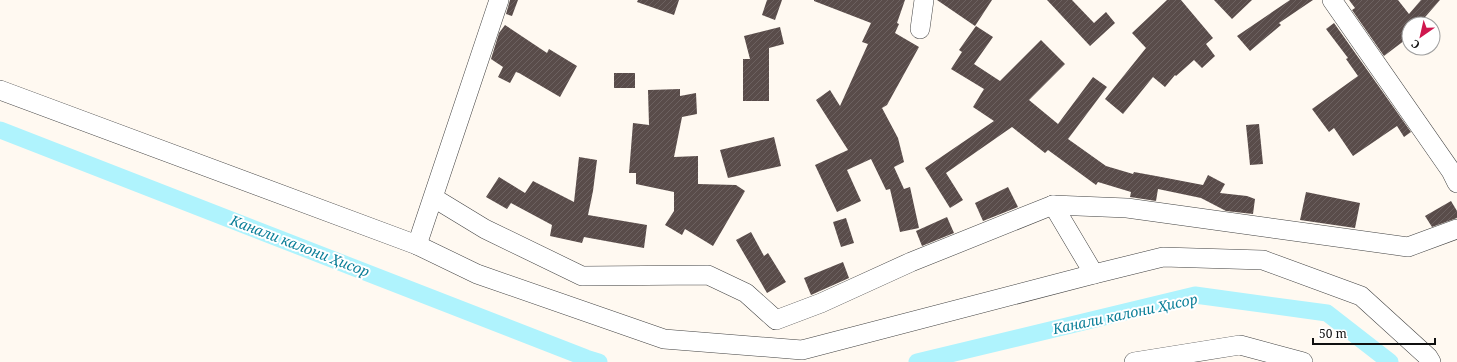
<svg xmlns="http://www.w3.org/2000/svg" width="1457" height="362" viewBox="0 0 1457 362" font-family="'Noto Serif',serif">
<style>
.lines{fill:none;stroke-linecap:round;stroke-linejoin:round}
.canal{stroke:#aff3fd;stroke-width:17}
.building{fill:url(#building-hatch)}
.minor-casing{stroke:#424242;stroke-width:20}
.minor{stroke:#fff;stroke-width:19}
.labels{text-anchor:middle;stroke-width:4;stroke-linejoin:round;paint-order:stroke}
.water-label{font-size:14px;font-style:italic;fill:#0a7e98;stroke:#fff}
</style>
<defs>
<pattern id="building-hatch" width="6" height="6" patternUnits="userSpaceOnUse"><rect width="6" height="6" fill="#594c4a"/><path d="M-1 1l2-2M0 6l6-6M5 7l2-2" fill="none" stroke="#6c6160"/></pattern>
</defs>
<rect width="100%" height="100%" fill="#fff9f1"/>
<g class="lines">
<g class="canal">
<polyline points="0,130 586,358 599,362"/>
<polyline points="917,362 1195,295 1327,313 1390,362"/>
</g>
</g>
<g class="building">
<polygon points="510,0 518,0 512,16 506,14"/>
<polygon points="638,0 679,0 674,15 637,2"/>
<polygon points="767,0 782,0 775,20 762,15"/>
<polygon points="814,0 905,0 897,23 899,24 895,33 919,47 887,105 882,108 898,138 904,162 894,167 904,189 910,187 919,228 900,232 890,189 886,190 871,159 847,170 861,201 837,212 815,165 848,150 816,100 830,90 840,106 868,44 862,42 871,23 814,1"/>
<polygon points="937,0 992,0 975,26"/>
<polygon points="1047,0 1072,0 1094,23 1106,12 1115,23 1090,46"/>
<polygon points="1167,0 1181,0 1213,38 1206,44 1215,56 1202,68 1194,60 1176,76 1175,75 1165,87 1153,77 1123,114 1105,99 1146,48 1132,33"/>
<polygon points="1214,0 1252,0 1232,19"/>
<polygon points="1290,0 1313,0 1279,23 1281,25 1250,51 1237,36"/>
<polygon points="1349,0 1398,0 1409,14 1421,0 1440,0 1419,24 1409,24 1409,37 1384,56 1352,10 1355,8"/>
<polygon points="1334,23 1411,132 1404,137 1397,126 1353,156 1334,128 1329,132 1312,109 1358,76 1346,59 1348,58 1326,29"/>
<polygon points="505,25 547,53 549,49 577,66 560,97 519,73 516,72 510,83 498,77 503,67 491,59 499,33"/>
<polygon points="976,26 993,37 974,64 1000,81 1041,40 1065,64 1029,100 1058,124 1093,77 1107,87 1068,139 1106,166 1133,174 1134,172 1156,176 1203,185 1208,175 1225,184 1220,193 1247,196 1255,199 1253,214 1226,211 1201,198 1158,189 1156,201 1130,197 1131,192 1098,182 1096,185 1048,150 1045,153 1012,127 946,173 963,200 950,208 925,168 994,121 973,107 984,89 951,69 962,52 959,50"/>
<polygon points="780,27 784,44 769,48 769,101 743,101 743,59 750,59 744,36"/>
<rect x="614" y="73" width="21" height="15"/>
<polygon points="680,89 680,96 696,93 697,114 682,117 674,157 698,156 698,184 736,185 745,191 713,246 685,229 682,235 665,225 674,211 674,192 636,184 636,173 629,173 633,123 649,125 648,90"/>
<polygon points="1259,124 1263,164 1250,165 1246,125"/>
<polygon points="774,137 781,166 728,178 720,150"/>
<polygon points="579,157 597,160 593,191 588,215 647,225 644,248 584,237 582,243 550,236 552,225 511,203 507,209 486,197 499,177 525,193 533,181 574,202"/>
<polygon points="1008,187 1018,207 983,221 975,203"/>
<polygon points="1306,192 1360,203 1355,228 1300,220"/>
<polygon points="1451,201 1457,211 1457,218 1432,227 1425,216"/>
<polygon points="947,217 954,233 922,246 916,231"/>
<polygon points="846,218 854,243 841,247 833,222"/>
<polygon points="751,232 764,256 768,253 786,282 767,293 736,240"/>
<polygon points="843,262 849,278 811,295 804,278"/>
</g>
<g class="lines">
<g class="minor-casing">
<g id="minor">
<polyline points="1332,0 1451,171 1457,183"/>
<polyline points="920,29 924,0"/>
<polyline points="0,90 417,245 499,0"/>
<polyline points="434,198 485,229 582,276 708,275 746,293 776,320 821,303 911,262 1053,205 1127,208 1408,247 1457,229"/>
<polyline points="1053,205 1094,274"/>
<polyline points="417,245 477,274 664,339 802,350 1094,274 1163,257 1263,260 1361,296 1428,357 1431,362"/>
<polyline points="1134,362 1240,345 1303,362"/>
</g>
</g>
<use href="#minor" class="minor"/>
</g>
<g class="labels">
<g class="water-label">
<text transform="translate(300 246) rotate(21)" y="5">Канали калони Ҳисор</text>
<text transform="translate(1125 314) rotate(-12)" y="5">Канали калони Ҳисор</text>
</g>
</g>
<g transform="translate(1421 36) rotate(214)"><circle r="19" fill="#ffffff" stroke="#9f9f9f"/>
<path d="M0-3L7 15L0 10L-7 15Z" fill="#cf174e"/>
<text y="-6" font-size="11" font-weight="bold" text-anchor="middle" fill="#0f0f0f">С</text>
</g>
<path d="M1313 338v6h122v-6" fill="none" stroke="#0f0f0f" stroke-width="2"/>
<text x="1319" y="338" font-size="12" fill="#0f0f0f" stroke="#ffffff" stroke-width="3" paint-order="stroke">50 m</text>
</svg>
